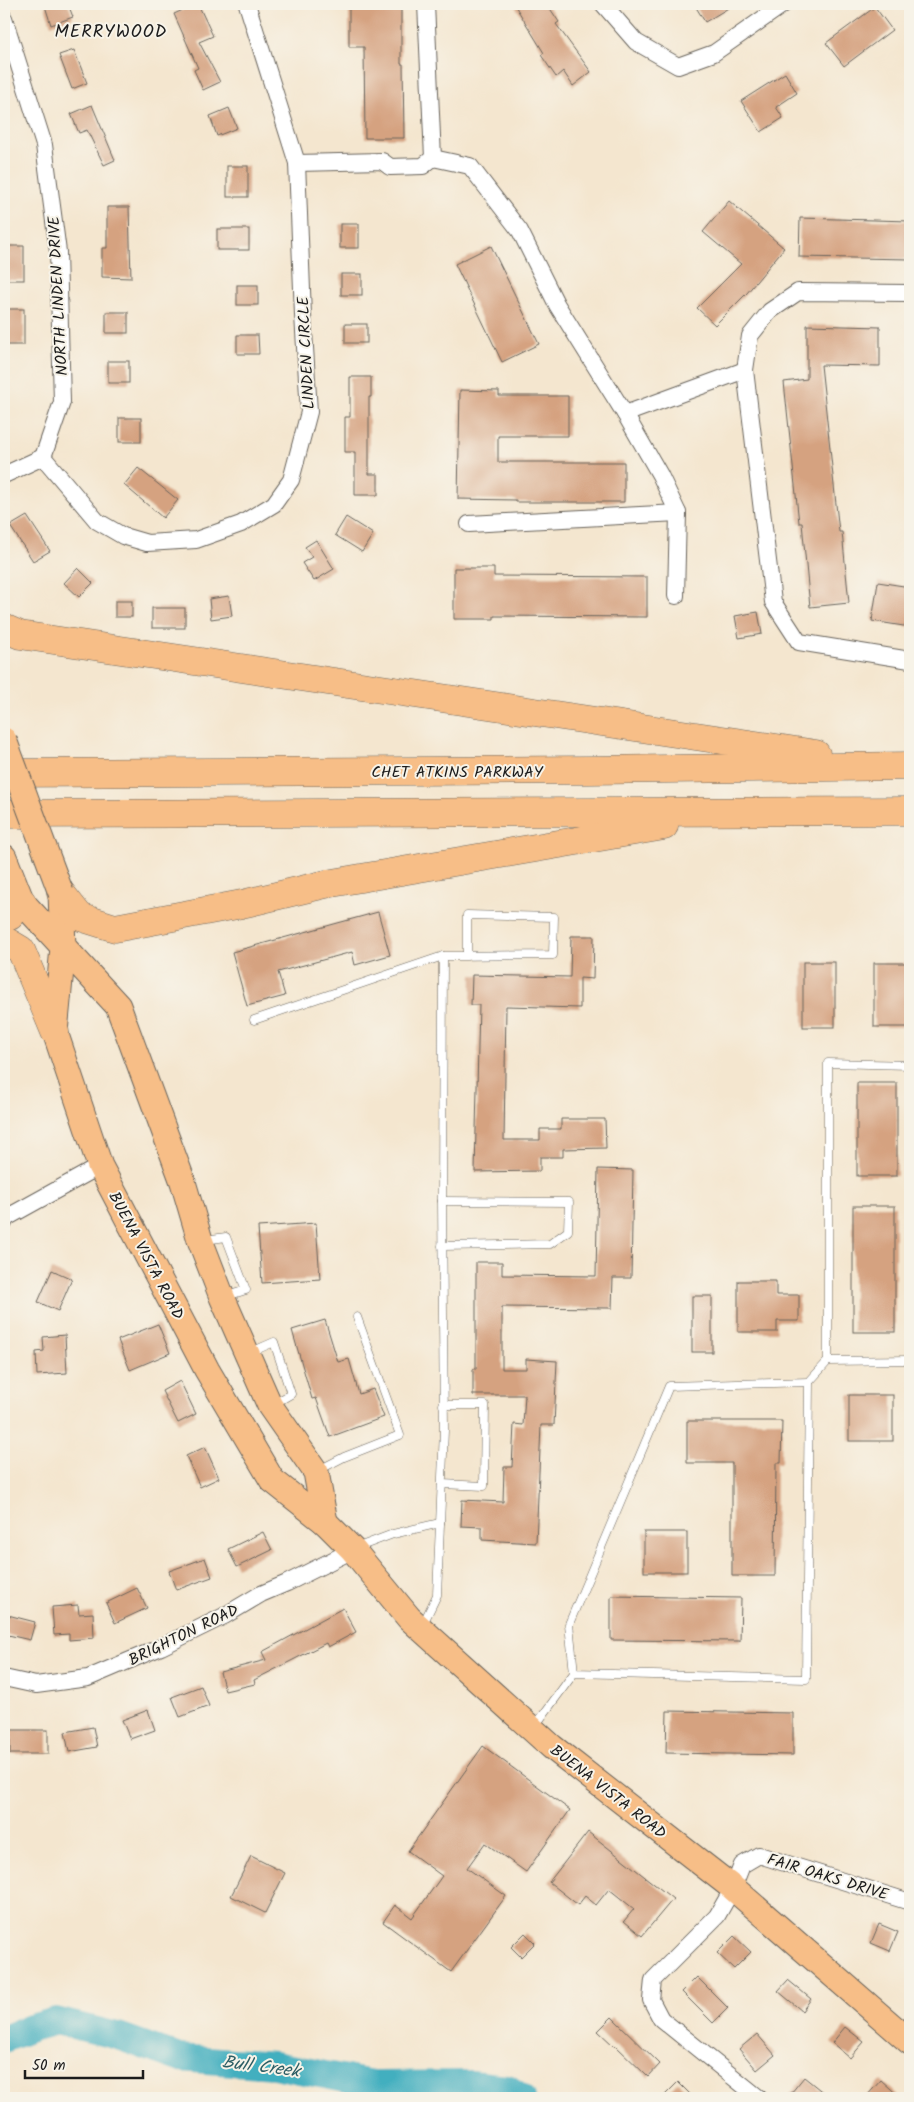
<svg xmlns="http://www.w3.org/2000/svg" width="914" height="2102" viewBox="0 0 914 2102" font-family="Kalam,sans-serif">
<style>
.lines{fill:none;stroke-linecap:round;stroke-linejoin:round}
.river{stroke:#42afbf;stroke-width:28}
.building{fill:#d5a280}
.lane-casing{stroke:#68635b;stroke-width:9}
.street-casing{stroke:#68635b;stroke-width:18}
.primary-casing{stroke:#68635b;stroke-width:27}
.highway-casing{stroke:#68635b;stroke-width:29}
.lane{stroke:#fff;stroke-width:8}
.street{stroke:#fff;stroke-width:16}
.primary{stroke:#f7be87;stroke-width:25}
.highway{stroke:#f7be87;stroke-width:28}
.primary-bridge-casing{stroke:#68635b;stroke-width:27;stroke-linecap:butt}
.primary-bridge{stroke:#f7be87;stroke-width:25}
.labels{text-anchor:middle;stroke-width:4;stroke-linejoin:round;paint-order:stroke}
.street-label{font-size:16px;fill:#1c1c1c;stroke:#f7f3e8}
.neighbourhood-label{font-size:18px;letter-spacing:1px;fill:#1c1c1c;stroke:#f7f3e8}
.water-label{font-size:18px;font-style:italic;fill:#2d5e65;stroke:#f7f3e8}
</style>
<rect width="100%" height="100%" fill="#f7f3e8"/>
<filter id="ink" filterUnits="userSpaceOnUse"><feTurbulence type="fractalNoise" baseFrequency=".02" numOctaves="2"/><feDisplacementMap in="SourceGraphic" scale="10" xChannelSelector="R" yChannelSelector="G"/><feConvolveMatrix kernelMatrix="1 2 1 2 8 2 1 2 1" color-interpolation-filters="sRGB"/></filter>
<filter id="wash" filterUnits="userSpaceOnUse"><feTurbulence type="fractalNoise" baseFrequency=".0096" numOctaves="4" result="noise"/><feDisplacementMap in="SourceGraphic" scale="20" xChannelSelector="R" yChannelSelector="G"/><feGaussianBlur stdDeviation="1.12" result="paint"/><feColorMatrix in="noise" values="0 0 0 0 0 0 0 0 0 0 0 0 0 0 0 0 0 1.4 0 .05"/><feComposite in="paint" operator="in"/></filter>
<g filter="url(#wash)">
<rect width="100%" height="100%" fill="#f4e6cf"/>
<g class="lines">
<polyline class="river" points="4,2039 31,2028 56,2021 118,2036 179,2058 274,2065 377,2085 471,2084 507,2088 522,2098"/>
</g>
<g id="blocks">
<g class="building">
<polygon points="51,4 68,4 73,17 51,25 45,6"/>
<polygon points="196,4 198,4 213,36 199,42 220,82 203,90 194,70 198,68 174,14"/>
<polygon points="514,4 547,4 559,22 556,24 591,72 573,86 563,71 556,77 541,55 544,53"/>
<polygon points="694,4 735,4 705,22"/>
<polygon points="349,6 401,6 401,64 403,64 404,138 365,138 364,47 349,47"/>
<polygon points="875,7 892,30 844,66 826,43"/>
<polygon points="74,50 87,83 72,89 59,55"/>
<polygon points="785,73 797,93 776,107 783,118 761,132 741,101"/>
<polygon points="92,105 115,160 104,165 87,130 79,133 71,114"/>
<polygon points="229,108 237,128 217,136 210,116"/>
<rect x="227" y="166" width="21" height="31"/>
<polygon points="729,201 784,248 747,293 715,325 697,308 741,264 703,232"/>
<polygon points="107,207 129,207 131,278 102,277 102,248 107,248"/>
<polygon points="800,218 910,221 910,259 799,257"/>
<rect x="340" y="224" width="19" height="24"/>
<rect x="217" y="229" width="32" height="21"/>
<rect x="4" y="246" width="20" height="34"/>
<polygon points="491,246 539,344 502,362 455,264"/>
<rect x="341" y="274" width="21" height="21"/>
<rect x="237" y="285" width="21" height="20"/>
<rect x="4" y="309" width="20" height="36"/>
<rect x="106" y="312" width="22" height="21"/>
<rect x="345" y="324" width="22" height="19"/>
<polygon points="807,325 880,327 880,366 821,365 839,532 842,532 849,603 810,607 802,523 799,523 784,382 807,379"/>
<polygon points="237,335 258,335 259,354 237,354"/>
<rect x="108" y="361" width="21" height="22"/>
<polygon points="350,377 371,377 371,397 369,397 369,474 378,474 378,495 355,495 355,452 345,452 345,417 350,417"/>
<polygon points="460,390 499,391 499,396 568,396 568,436 498,436 498,462 624,462 624,502 516,502 516,500 458,499"/>
<rect x="119" y="418" width="22" height="24"/>
<polygon points="138,468 178,500 163,518 124,485"/>
<polygon points="27,516 50,551 33,561 10,526"/>
<polygon points="346,517 373,534 362,552 335,535"/>
<polygon points="316,540 334,569 314,581 302,563 312,557 305,547"/>
<polygon points="78,568 93,583 79,597 64,583"/>
<polygon points="454,568 494,568 494,576 647,577 647,617 494,616 494,619 454,619"/>
<polygon points="878,582 910,587 910,627 872,621"/>
<polygon points="229,596 232,616 211,619 209,599"/>
<rect x="115" y="601" width="17" height="16"/>
<rect x="152" y="608" width="33" height="20"/>
<polygon points="758,612 762,634 739,638 735,616"/>
<polygon points="378,912 390,955 355,965 352,952 278,972 285,996 247,1006 232,952"/>
<polygon points="571,936 594,936 593,979 580,978 580,1008 506,1006 504,1140 540,1140 540,1129 561,1129 561,1119 605,1119 606,1148 563,1149 563,1157 540,1157 540,1171 475,1172 479,1005 471,1005 472,975 570,977"/>
<rect x="803" y="962" width="32" height="65"/>
<rect x="874" y="963" width="36" height="64"/>
<rect x="857" y="1083" width="40" height="93"/>
<polygon points="598,1169 633,1170 631,1278 613,1278 612,1308 502,1307 502,1369 526,1369 526,1359 557,1361 554,1425 541,1425 536,1543 482,1540 482,1527 461,1526 462,1500 503,1502 504,1467 512,1467 514,1424 523,1425 525,1395 473,1395 473,1369 476,1369 476,1262 502,1262 502,1275 596,1276"/>
<rect x="853" y="1206" width="42" height="126"/>
<polygon points="316,1223 320,1279 262,1283 258,1227"/>
<polygon points="52,1270 72,1279 58,1311 38,1302"/>
<polygon points="738,1281 776,1281 776,1295 799,1295 799,1321 777,1321 777,1332 738,1332"/>
<rect x="692" y="1296" width="20" height="56"/>
<polygon points="325,1320 338,1362 349,1359 359,1394 373,1389 384,1417 330,1437 316,1398 312,1399 292,1330"/>
<polygon points="158,1324 170,1353 130,1370 118,1340"/>
<polygon points="65,1335 67,1373 37,1375 36,1352 44,1351 43,1337"/>
<polygon points="180,1381 196,1414 178,1423 162,1391"/>
<rect x="849" y="1395" width="44" height="46"/>
<polygon points="687,1421 782,1421 781,1463 776,1463 775,1576 732,1576 732,1463 687,1463"/>
<polygon points="205,1447 219,1478 200,1487 186,1456"/>
<polygon points="263,1532 272,1550 237,1567 228,1549"/>
<rect x="644" y="1532" width="43" height="40"/>
<polygon points="205,1558 212,1577 176,1590 169,1571"/>
<polygon points="137,1588 147,1608 115,1623 106,1603"/>
<polygon points="611,1596 741,1598 740,1641 611,1640"/>
<polygon points="78,1605 79,1614 93,1613 94,1638 69,1640 69,1634 54,1635 52,1607"/>
<polygon points="343,1608 356,1632 328,1647 326,1643 254,1680 255,1684 225,1691 220,1672 266,1660 262,1652"/>
<polygon points="4,1614 35,1622 30,1640 4,1634"/>
<polygon points="201,1686 209,1706 180,1717 172,1697"/>
<polygon points="148,1710 155,1730 130,1739 122,1720"/>
<polygon points="667,1711 793,1713 793,1755 666,1753"/>
<polygon points="93,1727 97,1747 69,1752 65,1732"/>
<rect x="10" y="1730" width="38" height="24"/>
<polygon points="483,1746 570,1810 526,1872 485,1843 467,1868 506,1896 451,1972 383,1922 395,1905 412,1918 442,1876 408,1851"/>
<polygon points="588,1832 673,1899 642,1936 624,1921 634,1909 609,1889 596,1905 585,1896 578,1905 549,1882"/>
<polygon points="251,1856 285,1873 265,1913 231,1896"/>
<polygon points="879,1924 898,1932 890,1951 871,1943"/>
<polygon points="525,1933 535,1943 521,1957 511,1947"/>
<polygon points="734,1936 751,1952 734,1969 717,1953"/>
<polygon points="697,1977 728,2008 713,2023 682,1992"/>
<polygon points="788,1980 811,1999 802,2011 778,1991"/>
<polygon points="612,2017 660,2064 648,2077 615,2045 614,2046 598,2031"/>
<polygon points="845,2027 864,2042 850,2058 832,2043"/>
<polygon points="757,2034 775,2055 757,2070 739,2049"/>
<polygon points="804,2077 830,2098 787,2098"/>
<polygon points="881,2080 901,2098 865,2098"/>
<polygon points="678,2082 694,2098 662,2098"/>
</g>
</g>
</g>
<g filter="url(#ink)">
<use href="#blocks" fill-opacity="0" stroke="#68635b" stroke-width="1"/>
<g class="lines">
<g class="lane-casing">
<g id="lane">
<polyline points="254,1020 443,956"/>
<polyline points="442,1201 569,1202 568,1231 550,1244 442,1246"/>
<polyline points="205,1240 226,1237 246,1290 224,1297"/>
<polyline points="249,1353 274,1342 291,1394 272,1405"/>
<polyline points="828,1361 910,1360"/>
<polyline points="809,1382 828,1361 828,1063 910,1065"/>
<polyline points="317,1471 344,1457 400,1435 357,1317"/>
<polyline points="442,1484 484,1486 485,1405 443,1405"/>
<polyline points="356,1548 393,1534 440,1523"/>
<polyline points="423,1624 437,1595 444,1430 442,1201 443,956 553,955 554,917 467,915 467,956"/>
<polyline points="535,1726 574,1673 806,1679 809,1382 669,1386 569,1624 574,1673"/>
</g>
</g>
<g class="street-casing">
<g id="street">
<polyline points="426,4 433,158"/>
<polyline points="603,4 636,42 678,66 714,53 784,4"/>
<polyline points="4,18 44,145 58,252 62,402 43,457"/>
<polyline points="297,163 382,161 390,167 423,166 433,158 470,166 520,231 557,305 625,414 660,475 678,513 676,596"/>
<polyline points="910,293 798,292 770,311 750,336 745,370 773,602 799,642 910,660"/>
<polyline points="625,414 745,370"/>
<polyline points="43,457 97,521 123,536 147,543 196,540 241,524 274,504 291,480 309,412 303,315 297,163 247,4"/>
<polyline points="4,475 43,457"/>
<polyline points="469,524 678,513"/>
<polyline points="4,1223 6,1218 100,1166"/>
<polyline points="4,1678 36,1685 88,1678 161,1647 224,1616 261,1594 287,1583 353,1550"/>
<polyline points="759,2098 661,2019 651,2000 653,1980 717,1916 733,1888 742,1865 759,1855 910,1902"/>
</g>
</g>
<g class="primary-casing">
<g id="primary">
<polyline points="4,857 22,902 118,1006 183,1182 200,1240 222,1297 270,1406 316,1472 325,1522"/>
<polyline points="61,893 63,948 55,1032 100,1166 207,1370 272,1480 325,1522 353,1550 409,1618 552,1747 733,1888 910,2042"/>
</g>
</g>
<g class="highway-casing">
<g id="highway">
<polyline points="4,628 20,635 816,754"/>
<polyline points="4,773 590,770 910,766"/>
<polyline points="4,814 910,811"/>
<polyline points="61,893 80,917 115,928 242,904 326,884 664,826"/>
<polyline points="4,917 10,916 22,902"/>
<polyline points="4,940 21,950 55,1032"/>
</g>
</g>
<use href="#lane" class="lane"/>
<use href="#street" class="street"/>
<use href="#primary" class="primary"/>
<use href="#highway" class="highway"/>
<g class="primary-bridge-casing">
<polyline id="primary-bridge" points="4,740 61,893"/>
</g>
<use href="#primary-bridge" class="primary-bridge"/>
</g>
</g>
<g class="labels">
<g class="street-label">
<text transform="translate(57 296) rotate(-93)" y="6">NORTH LINDEN DRIVE</text>
<text transform="translate(305 353) rotate(-93)" y="6">LINDEN CIRCLE</text>
<text x="457" y="777">CHET ATKINS PARKWAY</text>
<text transform="translate(147 1255) rotate(62)" y="6">BUENA VISTA ROAD</text>
<text transform="translate(183 1634) rotate(-26)" y="6">BRIGHTON ROAD</text>
<text transform="translate(609 1791) rotate(38)" y="6">BUENA VISTA ROAD</text>
<text transform="translate(828 1876) rotate(17)" y="6">FAIR OAKS DRIVE</text>
</g>
<g class="neighbourhood-label">
<text x="111" y="37">MERRYWOOD</text>
</g>
<g class="water-label">
<text transform="translate(261 2066) rotate(7)" y="6">Bull Creek</text>
</g>
</g>
<rect width="914" height="2102" fill="none" stroke="#f7f3e8" stroke-width="20"/>
<path d="M25 2070v8h118v-8" fill="none" stroke="#1c1c1c" stroke-width="2.5"/>
<text x="32" y="2070" font-size="15" fill="#1c1c1c" stroke="#f7f3e8" stroke-width="4" paint-order="stroke">50 m</text>
</svg>
